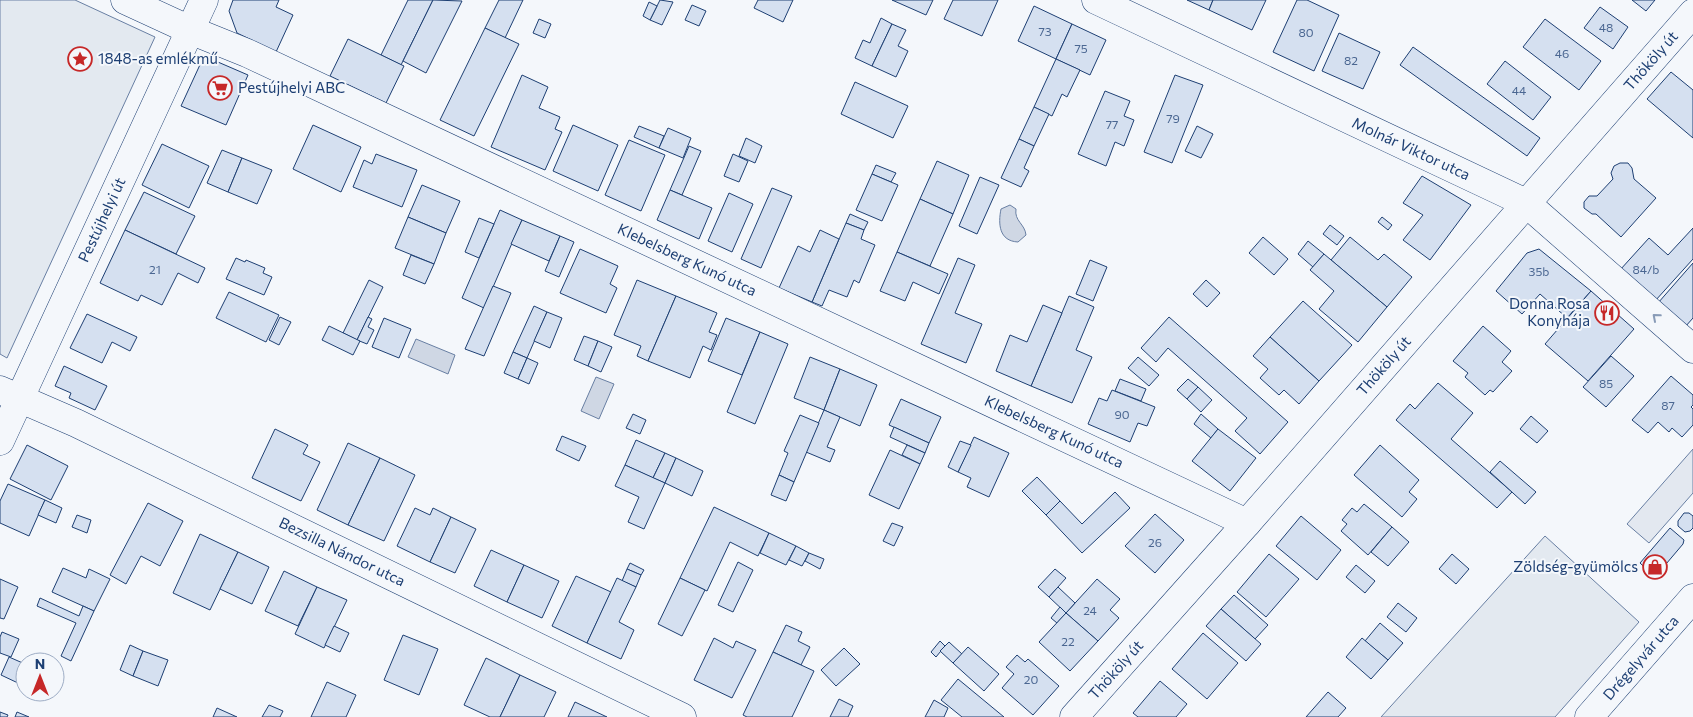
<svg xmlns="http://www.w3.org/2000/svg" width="1693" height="717" viewBox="0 0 1693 717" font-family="Commissioner,sans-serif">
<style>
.green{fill:#e3e9f0;stroke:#687fa3}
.parking{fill:#e3e8f0;stroke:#687fa3}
.water{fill:#cfd7e4;stroke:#687fa3}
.building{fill:#d5e0f0;stroke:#1d3f73}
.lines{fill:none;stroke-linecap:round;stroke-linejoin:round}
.minor-casing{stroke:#1d3f73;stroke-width:29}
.major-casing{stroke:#1d3f73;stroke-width:29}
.minor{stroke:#f4f7fb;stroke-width:28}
.major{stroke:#f4f7fb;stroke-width:28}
.oneway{stroke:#889bb7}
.labels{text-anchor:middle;stroke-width:4;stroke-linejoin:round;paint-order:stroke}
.number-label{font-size:12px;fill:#4b6792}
.poi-label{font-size:15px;fill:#1d3f73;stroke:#f4f7fb;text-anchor:start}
.street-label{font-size:15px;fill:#1d3f73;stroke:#f4f7fb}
</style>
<rect width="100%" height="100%" fill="#f4f7fb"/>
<g class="green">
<polygon points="0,0 75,0 155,37 7,358 0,354"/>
<polygon points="1545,536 1639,622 1555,717 1381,717"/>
</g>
<polygon class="parking" points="1693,449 1693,493 1649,543 1627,524"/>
<g class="water">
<path d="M1010,205l6,4c-2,12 9,15 10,26l-8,7c-19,-1 -20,-18 -17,-33z"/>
<polygon points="416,339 455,355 448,374 408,357"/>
<polygon points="596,377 614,384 599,419 581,411"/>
</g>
<g class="building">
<polygon points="233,0 279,0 276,7 293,15 276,52 237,33 229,11"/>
<polygon points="408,0 433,0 401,65 381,55"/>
<polygon points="433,0 462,1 426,73 403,61"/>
<polygon points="499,0 523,0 505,38 485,28"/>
<polygon points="660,0 673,2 662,25 650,20"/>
<polygon points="758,0 793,0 783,22 754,8"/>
<polygon points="892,0 933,0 926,15"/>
<polygon points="953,0 998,0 982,36 944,19"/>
<polygon points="1187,0 1213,0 1209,10"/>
<polygon points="1213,0 1266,0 1252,30 1209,10"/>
<polygon points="1297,0 1307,0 1339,15 1314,71 1273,52"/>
<polygon points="1632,0 1655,0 1646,11"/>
<polygon points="649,2 657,6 650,20 643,16"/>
<polygon points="692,5 706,11 699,26 685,20"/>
<polygon points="1034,6 1072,24 1056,59 1018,41"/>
<polygon points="1600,7 1628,27 1613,49 1584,28"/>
<polygon points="881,18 892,24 872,66 855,58 863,40 870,43"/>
<polygon points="539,19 551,24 545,38 533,33"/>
<polygon points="1545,19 1601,61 1579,90 1523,47"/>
<polygon points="892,24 906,30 898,46 908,51 896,77 872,66"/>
<polygon points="1072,24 1106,40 1090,75 1056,59"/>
<polygon points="485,28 519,44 474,136 440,120"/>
<polygon points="1339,33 1380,52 1363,89 1322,71"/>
<polygon points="348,39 404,66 386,103 330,76"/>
<polygon points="1413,47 1540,138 1527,156 1400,65"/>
<polygon points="204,56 248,75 226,125 181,106"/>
<polygon points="1056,59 1080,70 1067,97 1062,94 1052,116 1034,107"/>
<polygon points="1505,61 1551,97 1533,120 1487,84"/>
<polygon points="1671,72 1693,90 1693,138 1647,99"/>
<polygon points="522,75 548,87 539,108 560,117 555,129 562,132 545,170 491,147"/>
<polygon points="1175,75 1203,85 1172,163 1144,152"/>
<polygon points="855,82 908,106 893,138 841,114"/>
<polygon points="1105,91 1130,101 1124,116 1134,120 1124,146 1115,142 1106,166 1078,154"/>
<polygon points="1034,107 1049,114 1034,146 1019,139"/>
<polygon points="313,125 361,147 341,192 293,169"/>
<polygon points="573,125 618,145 598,191 553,171"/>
<polygon points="639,126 664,136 659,148 634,137"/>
<polygon points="1197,126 1213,134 1201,158 1185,151"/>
<polygon points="668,128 691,138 683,158 659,148"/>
<polygon points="746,138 762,146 755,163 739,156"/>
<polygon points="1019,139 1034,146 1024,168 1029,171 1021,187 1001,178"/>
<polygon points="629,140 665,155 641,211 605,195"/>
<polygon points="162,144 209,166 189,208 142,185"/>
<polygon points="689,146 701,151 682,195 670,190"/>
<polygon points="222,150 242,158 228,192 207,183"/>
<polygon points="376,154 417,170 402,207 353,187 364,160 372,164"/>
<polygon points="733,154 748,161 739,182 724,176"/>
<polygon points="242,158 272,170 257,204 228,192"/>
<polygon points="937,161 969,175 953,214 920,199"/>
<polygon points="1620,163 1628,163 1632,168 1634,179 1656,198 1621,237 1596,214 1592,214 1584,208 1584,202 1589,196 1597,196 1613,179 1611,173 1614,166"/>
<polygon points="876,165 896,173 891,182 872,174"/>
<polygon points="872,174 898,185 882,221 856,210"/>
<polygon points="1422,176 1471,205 1430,260 1403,240 1423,215 1403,203"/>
<polygon points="980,177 999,185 977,234 959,226"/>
<polygon points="422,185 460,201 446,233 408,217"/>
<polygon points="772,188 792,196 761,268 741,259"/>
<polygon points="670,190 712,208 699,239 657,220"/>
<polygon points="144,192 195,216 176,254 125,230"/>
<polygon points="729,193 753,204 732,252 708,241"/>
<polygon points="920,199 953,214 930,266 897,252"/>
<polygon points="500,210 522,220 484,308 462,298"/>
<polygon points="850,214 868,222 864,230 846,223"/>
<polygon points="408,217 446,233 434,264 395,248"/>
<polygon points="1382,217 1392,225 1388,230 1378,222"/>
<polygon points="479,218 494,224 479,258 465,252"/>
<polygon points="522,220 560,236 549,261 511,244"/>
<polygon points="846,223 864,230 861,239 875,245 859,283 854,280 847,297 829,290 822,306 812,302"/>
<polygon points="1330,225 1344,236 1337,245 1323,234"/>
<polygon points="1693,228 1693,259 1655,301 1620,270 1649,238 1668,255"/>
<polygon points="125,230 205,268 198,283 178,273 162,305 141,295 138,301 100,283"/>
<polygon points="820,230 839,239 812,302 779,288 798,246 810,252"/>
<polygon points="560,236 574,242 559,277 545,271"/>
<polygon points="1263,237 1288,259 1274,275 1249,253"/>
<polygon points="1350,237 1378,260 1384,254 1412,277 1387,307 1331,260"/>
<polygon points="1308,241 1324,254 1313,267 1298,254"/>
<polygon points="580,249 618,266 610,284 617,288 606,313 560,293"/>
<polygon points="1539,249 1591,291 1567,318 1540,294 1522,314 1496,291 1527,253"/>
<polygon points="897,252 948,274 939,294 913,282 905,301 880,291"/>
<polygon points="1324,254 1387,307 1358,342 1319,309 1334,291 1310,270"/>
<polygon points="411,255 434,264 425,284 403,275"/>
<polygon points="236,258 245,262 246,260 265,268 263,273 272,277 264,295 226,279"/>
<polygon points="958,258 975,265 955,313 982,324 966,363 921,344"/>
<polygon points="1090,260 1107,267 1093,301 1076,294"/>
<polygon points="1693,263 1693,318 1685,327 1658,303"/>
<polygon points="369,280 383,287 357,340 343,333"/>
<polygon points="637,280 676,296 648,361 637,356 641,346 614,335"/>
<polygon points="1206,280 1220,293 1207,307 1193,294"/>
<polygon points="493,286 511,293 484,356 465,349"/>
<polygon points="1591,291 1634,329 1588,381 1545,344"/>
<polygon points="229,292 279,315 266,342 216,318"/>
<polygon points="676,296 717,313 709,332 717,335 711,350 703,346 690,378 648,361"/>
<polygon points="1069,296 1094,307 1076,350 1092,357 1072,403 1031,386"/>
<polygon points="1303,301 1352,345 1319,381 1270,337"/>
<polygon points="1043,305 1062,313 1031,386 996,371 1010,335 1027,342"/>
<polygon points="534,306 547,312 527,358 513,352"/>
<polygon points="547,312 562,318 550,348 534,341"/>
<polygon points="87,314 137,337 130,351 112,342 102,363 70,348"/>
<polygon points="280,317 291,322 279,345 269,340"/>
<polygon points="368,317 372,319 368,327 374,330 367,344 357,340"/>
<polygon points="1169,317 1288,422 1260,454 1235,431 1247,418 1168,348 1156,362 1141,348"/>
<polygon points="384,318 411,329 399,358 372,347"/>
<polygon points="726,318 760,332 742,375 708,361"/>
<polygon points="329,326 360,341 353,355 322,340"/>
<polygon points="1483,326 1511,351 1502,362 1512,371 1493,392 1490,390 1485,395 1465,377 1468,373 1453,361"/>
<polygon points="760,332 788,344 755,424 727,412"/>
<polygon points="584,336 598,341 588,366 574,360"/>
<polygon points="1270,337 1319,381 1299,404 1284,390 1279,395 1260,378 1268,369 1253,356"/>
<polygon points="598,341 612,347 601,372 588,366"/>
<polygon points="513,352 527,358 518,379 504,373"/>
<polygon points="1611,356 1634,376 1606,407 1583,387"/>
<polygon points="810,357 840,369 824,410 794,398"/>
<polygon points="1138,357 1159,375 1149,386 1128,368"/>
<polygon points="527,358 538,363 529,384 518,379"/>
<polygon points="64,366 107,386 95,410 69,398 71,393 55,386"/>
<polygon points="840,369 877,385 860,426 824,410"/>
<polygon points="1671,376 1693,395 1693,405 1691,407 1693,409 1693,425 1682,437 1672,428 1669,432 1658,422 1648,433 1632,420"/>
<polygon points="1120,379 1146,389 1141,401 1115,391"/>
<polygon points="1188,379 1198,387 1187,399 1177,390"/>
<polygon points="1438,383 1473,413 1451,439 1512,492 1497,508 1396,420 1410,404 1415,409"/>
<polygon points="1198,387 1212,400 1201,412 1187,399"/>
<polygon points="1112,390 1155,407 1147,426 1138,423 1130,442 1088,424 1099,398 1107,401"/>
<polygon points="901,399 941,417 929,443 889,425"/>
<polygon points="824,410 840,417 827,447 835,450 830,462 806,452"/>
<polygon points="633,414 646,420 640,434 626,428"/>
<polygon points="1201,414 1218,429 1211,438 1194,424"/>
<polygon points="800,415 819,423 794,482 779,475 788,453 784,451"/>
<polygon points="1531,416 1548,431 1537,443 1520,429"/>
<polygon points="894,427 929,443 925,453 890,437"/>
<polygon points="275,429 308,445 303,454 320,462 301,501 252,478"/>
<polygon points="1218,429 1256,458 1230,491 1192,461"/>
<polygon points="562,436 586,446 579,461 556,450"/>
<polygon points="974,437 1009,453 989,497 967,487 971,478 958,472"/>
<polygon points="636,440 665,453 653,478 625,465"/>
<polygon points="960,441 971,445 958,472 948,467"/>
<polygon points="348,443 380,458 348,525 317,510"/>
<polygon points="27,445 68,466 51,500 10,479"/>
<polygon points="907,445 925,453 920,464 902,455"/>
<polygon points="1380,445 1419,480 1409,492 1417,499 1402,517 1354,475"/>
<polygon points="890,450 920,464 899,509 869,495"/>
<polygon points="665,453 676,458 665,483 653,478"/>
<polygon points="380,458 415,475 384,541 348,525"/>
<polygon points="676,458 703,471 692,496 665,483"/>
<polygon points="1500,461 1536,492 1525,504 1490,472"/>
<polygon points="625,465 665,483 644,529 628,522 639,497 615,486"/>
<polygon points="779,475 794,482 786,501 771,495"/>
<polygon points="1037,477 1060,501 1046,515 1022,491"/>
<polygon points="8,484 45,500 29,536 0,523 0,501"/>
<polygon points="1115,492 1130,508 1082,553 1046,515 1060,501 1082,524"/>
<polygon points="45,500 62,508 56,523 38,515"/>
<polygon points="148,503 183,521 160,566 141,556 126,584 110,575"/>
<polygon points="1364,504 1392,527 1368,555 1341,531 1347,524 1342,520 1352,508 1357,512"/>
<polygon points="714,507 769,533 758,556 730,542 707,591 680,578"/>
<polygon points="415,508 430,515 433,508 451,517 430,562 397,546"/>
<polygon points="1684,513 1689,513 1693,516 1693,528 1690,531 1685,532 1678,526 1678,521"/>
<polygon points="1155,514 1184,540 1155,573 1125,546"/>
<polygon points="77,515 91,520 87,533 72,527"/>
<polygon points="1301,516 1341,550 1317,580 1276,546"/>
<polygon points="451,517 476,529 455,573 430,562"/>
<polygon points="892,523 903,527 894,546 883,541"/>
<polygon points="1392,527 1409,542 1388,566 1371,552"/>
<polygon points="1670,528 1684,540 1683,544 1655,577 1640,563"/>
<polygon points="769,533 796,546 786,565 760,553"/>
<polygon points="200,534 238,552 210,610 173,593"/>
<polygon points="796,546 809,553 802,566 789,560"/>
<polygon points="491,550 524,565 507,602 474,586"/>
<polygon points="238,552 269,567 252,604 220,589"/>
<polygon points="809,553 824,559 820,569 805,561"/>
<polygon points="1269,554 1299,579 1266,617 1237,592"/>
<polygon points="1452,554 1469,569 1456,584 1439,569"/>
<polygon points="738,562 753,570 733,612 718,605"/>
<polygon points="630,563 644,570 641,575 627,569"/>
<polygon points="524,565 559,581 542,618 507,602"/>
<polygon points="1356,565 1375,581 1365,593 1346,577"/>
<polygon points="63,568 86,578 89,569 110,579 94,611 52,592"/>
<polygon points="627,569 641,575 636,587 622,581"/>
<polygon points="1055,569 1066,578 1049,597 1038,587"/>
<polygon points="284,571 317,587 298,626 265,611"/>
<polygon points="576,576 611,592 587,643 552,626"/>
<polygon points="617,578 636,587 619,622 634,630 621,659 587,643"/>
<polygon points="680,578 705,590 682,636 658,624"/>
<polygon points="0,579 18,587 4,619 0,618"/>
<polygon points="1097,579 1120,599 1110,610 1119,618 1098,641 1066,613"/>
<polygon points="317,587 347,600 324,648 295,634"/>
<polygon points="1058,587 1075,603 1066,613 1049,597"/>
<polygon points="1234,595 1268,625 1255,639 1221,609"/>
<polygon points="40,598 79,616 83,606 94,611 71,661 61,656 76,623 37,606"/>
<polygon points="1398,603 1417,618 1406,632 1387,617"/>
<polygon points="1060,607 1066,613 1057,623 1051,618"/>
<polygon points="1221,609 1261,644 1246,661 1206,626"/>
<polygon points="1066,613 1098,641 1070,671 1039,642"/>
<polygon points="1380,623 1403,643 1388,660 1365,641"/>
<polygon points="786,625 802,632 798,641 810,647 801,665 773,652"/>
<polygon points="334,626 349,633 340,652 325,645"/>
<polygon points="2,632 19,639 11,657 0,653 0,637"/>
<polygon points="1203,633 1238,663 1207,699 1172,669"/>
<polygon points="403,635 438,649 419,695 384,680"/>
<polygon points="714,638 733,648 736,641 756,650 732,698 694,680"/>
<polygon points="1362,638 1388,660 1371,679 1346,657"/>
<polygon points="940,641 945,646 936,657 931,652"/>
<polygon points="949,642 962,654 953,663 940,651"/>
<polygon points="130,645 143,651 133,676 120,670"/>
<polygon points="968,647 999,674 984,691 953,663"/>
<polygon points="844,648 860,664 836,686 821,670"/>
<polygon points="143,651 168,660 158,686 133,676"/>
<polygon points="773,652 814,671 792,717 747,717 743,715"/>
<polygon points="1017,655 1025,662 1028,659 1059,686 1033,715 1002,688 1014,674 1006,667"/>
<polygon points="9,657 25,664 25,668 18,683 1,675"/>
<polygon points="486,658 520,675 500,717 490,717 464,705"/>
<polygon points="520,675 556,692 544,717 500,717"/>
<polygon points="958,679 1004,717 962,717 941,700"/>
<polygon points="1160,681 1187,704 1176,717 1138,717 1133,713"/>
<polygon points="327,682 356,695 346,717 311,717"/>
<polygon points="1328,692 1346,708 1338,717 1306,717"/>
<polygon points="839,699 853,706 848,717 830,717"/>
<polygon points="934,700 948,708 944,717 925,717"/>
<polygon points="575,702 607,717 568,717"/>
<polygon points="269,705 283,711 280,717 262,717"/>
<polygon points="217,708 237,717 213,717"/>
<polygon points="0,712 8,715 7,717 0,717"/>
<polygon points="17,712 29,717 15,717"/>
</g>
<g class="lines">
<g class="minor-casing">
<g id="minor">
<polyline points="125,0 190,30 247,53 1247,523"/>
<polyline points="1096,0 1526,203 1693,349"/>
<polyline points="0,390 76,423 682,717"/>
<polyline points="0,441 204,0"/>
<polyline points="1074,717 1247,523 1693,13"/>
</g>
</g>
<g class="major-casing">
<polyline id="major" points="1589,717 1693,598"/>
</g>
<use href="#minor" class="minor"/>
<use href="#major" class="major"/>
</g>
<defs><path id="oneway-chevron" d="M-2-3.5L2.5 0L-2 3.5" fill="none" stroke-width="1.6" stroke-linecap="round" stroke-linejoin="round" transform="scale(1.25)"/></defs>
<use class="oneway" href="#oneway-chevron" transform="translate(1656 317) rotate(-139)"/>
<defs>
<g id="sight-ring" transform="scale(1.25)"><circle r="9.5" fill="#f4f7fb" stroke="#c62828" stroke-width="1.5"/><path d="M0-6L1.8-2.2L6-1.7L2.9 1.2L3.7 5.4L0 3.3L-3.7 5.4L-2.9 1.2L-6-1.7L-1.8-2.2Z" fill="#c62828"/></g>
<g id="supermarket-ring" transform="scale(1.25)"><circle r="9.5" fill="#f4f7fb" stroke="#c62828" stroke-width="1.5"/><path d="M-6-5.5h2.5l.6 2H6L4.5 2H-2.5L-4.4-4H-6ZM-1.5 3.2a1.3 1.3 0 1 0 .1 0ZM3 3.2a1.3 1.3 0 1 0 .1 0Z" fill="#c62828"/></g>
<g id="restaurant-ring" transform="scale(1.25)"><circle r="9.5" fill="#f4f7fb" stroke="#c62828" stroke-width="1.5"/><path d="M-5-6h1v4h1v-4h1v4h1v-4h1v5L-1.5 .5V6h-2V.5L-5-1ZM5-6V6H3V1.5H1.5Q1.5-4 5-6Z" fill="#c62828"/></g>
<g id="shop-ring" transform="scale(1.25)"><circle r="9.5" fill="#f4f7fb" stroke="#c62828" stroke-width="1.5"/><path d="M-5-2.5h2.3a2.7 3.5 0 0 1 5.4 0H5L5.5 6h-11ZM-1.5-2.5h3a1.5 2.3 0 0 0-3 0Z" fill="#c62828"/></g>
</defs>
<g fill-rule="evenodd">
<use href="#sight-ring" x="80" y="59"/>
<use href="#supermarket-ring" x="220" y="88"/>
<use href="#restaurant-ring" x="1607" y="313"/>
<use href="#shop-ring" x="1655" y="567"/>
</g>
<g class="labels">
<g class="number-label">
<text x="1606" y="32">48</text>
<text x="1045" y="36">73</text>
<text x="1306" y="37">80</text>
<text x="1081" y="53">75</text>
<text x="1562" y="58">46</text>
<text x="1351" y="65">82</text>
<text x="1519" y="95">44</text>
<text x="1173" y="123">79</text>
<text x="1112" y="129">77</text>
<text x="155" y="274">21</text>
<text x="1646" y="274">84/b</text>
<text x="1539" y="276">35b</text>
<text x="1606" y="388">85</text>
<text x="1668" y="410">87</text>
<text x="1122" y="419">90</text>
<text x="1155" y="547">26</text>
<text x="1090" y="615">24</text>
<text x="1068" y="646">22</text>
<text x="1031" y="684">20</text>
</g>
<g class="poi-label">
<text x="98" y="64">1848-as emlékmű</text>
<text x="238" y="93">Pestújhelyi ABC</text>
<text x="1590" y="309" text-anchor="end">Donna Rosa<tspan x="1590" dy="17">Konyhája</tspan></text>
<text x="1638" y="572" text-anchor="end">Zöldség-gyümölcs</text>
</g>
<g class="street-label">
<text transform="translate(1651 61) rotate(-49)" y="5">Thököly út</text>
<text transform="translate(1411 149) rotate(25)" y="5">Molnár Viktor utca</text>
<text transform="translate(102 220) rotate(-65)" y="5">Pestújhelyi út</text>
<text transform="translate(687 260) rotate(25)" y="5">Klebelsberg Kunó utca</text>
<text transform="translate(1384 366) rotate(-49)" y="5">Thököly út</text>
<text transform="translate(1054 432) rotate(25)" y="5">Klebelsberg Kunó utca</text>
<text transform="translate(342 552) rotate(26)" y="5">Bezsilla Nándor utca</text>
<text transform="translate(1641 658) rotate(-49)" y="5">Drégelyvár utca</text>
<text transform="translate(1116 670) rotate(-48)" y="5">Thököly út</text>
</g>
</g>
<g transform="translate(40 677)"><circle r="24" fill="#f4f7fb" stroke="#9eadc5"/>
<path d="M0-4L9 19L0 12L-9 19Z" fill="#c62828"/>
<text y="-8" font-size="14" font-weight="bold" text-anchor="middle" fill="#1d3f73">N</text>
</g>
</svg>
